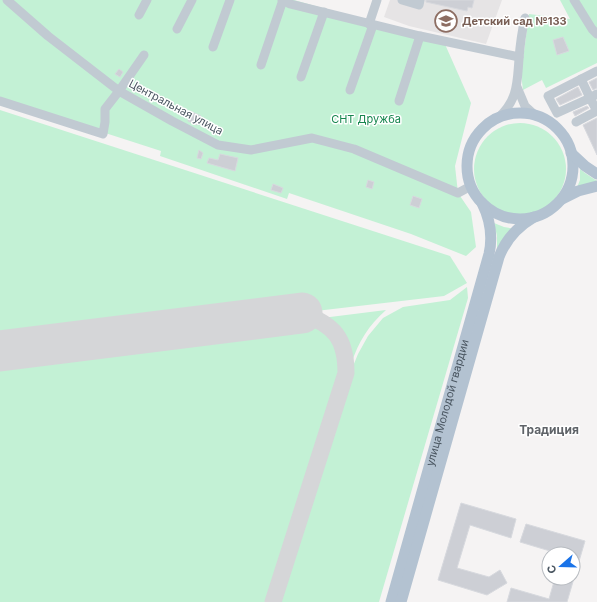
<svg xmlns="http://www.w3.org/2000/svg" width="597" height="602" viewBox="0 0 597 602" font-family="Inter,sans-serif">
<style>
.education{fill:#e6e4e5}
.green{fill:#c3f1d5}
.lines{fill:none;stroke-linecap:round;stroke-linejoin:round}
.taxiway{stroke:#d5d6d8;stroke-width:17}
.runway{stroke:#d5d6d8;stroke-width:41}
.building{fill:#cdcfd5;stroke:#d7d9de}
.minor{stroke:#c1cad2;stroke-width:9}
.major{stroke:#b3c2d1;stroke-width:11}
.labels{text-anchor:middle;stroke-width:3;stroke-linejoin:round;paint-order:stroke}
.education-label{font-size:11px;font-weight:bold;fill:#785e54;stroke:#fff;text-anchor:start}
.street-label{font-size:11px;fill:#4a5661;stroke:#fff}
.park-label{font-size:11px;fill:#17864f;stroke:#fff}
.neighbourhood-label{font-size:12px;font-weight:bold;fill:#5f6368;stroke:#fff}
</style>
<rect width="100%" height="100%" fill="#f5f3f3"/>
<polygon class="education" points="390,0 502,0 486,44 409,26 384,17"/>
<g class="green">
<polygon points="0,0 294,0 444,42 471,103 455,166 458,193 471,212 476,247 466,256 411,234 289,193 287,199 160,156 161,151 0,99"/>
<polygon points="560,0 597,0 597,63 546,88 542,80 523,90 521,74 529,14 570,19"/>
<polygon points="0,110 450,256 467,283 444,296 0,348"/>
<circle cx="520" cy="169" r="46"/>
<polygon points="580,169 585,173 597,181 597,185 576,190 580,180"/>
<polygon points="494,223 504,227 515,229 497,250 497,236"/>
<polygon points="467,287 468,298 379,602 280,602 349,376 358,354 368,336 383,318 403,307 450,300"/>
<path d="M386,310c-18,16 -27,31 -35,54 -4,-25 -8,-33 -29,-46z"/>
<path d="M306,320c25,4 36,20 38,44l-77,238h-267v-245l295,-36z"/>
</g>
<g class="lines">
<path class="taxiway" d="M273,602l73,-229c0,-35 -12,-48 -44,-60"/>
<polyline class="runway" points="0,351 302,313"/>
</g>
<g class="building">
<polygon points="426,0 474,0 472,8 468,7 467,11 426,2"/>
<polygon points="563,37 569,51 557,55 553,40"/>
<polygon points="119,69 123,72 120,77 115,74"/>
<polygon points="597,78 597,88 593,90 589,82"/>
<polygon points="578,87 582,95 560,105 556,99"/>
<polygon points="587,106 589,108 575,116 573,112"/>
<polygon points="190,111 201,116 197,125 188,121"/>
<polygon points="597,118 597,155 583,125"/>
<polygon points="199,150 203,153 201,159 197,158"/>
<polygon points="220,154 238,158 235,171 207,163 209,158 218,160"/>
<polygon points="368,180 374,182 372,189 366,187"/>
<polygon points="273,184 283,188 281,193 271,190"/>
<polygon points="413,196 422,199 419,208 410,205"/>
<polygon points="461,503 516,519 511,538 470,525 457,568 489,577 500,570 507,583 487,595 438,580"/>
<polygon points="526,524 585,541 567,602 507,602 511,588 549,599 555,578 573,578 573,554 560,554 520,542"/>
</g>
<g class="lines">
<g class="minor">
<polyline points="7,0 48,36 119,91 172,121 218,145 251,150 312,138 354,149 458,193 471,186"/>
<polyline points="282,0 290,4 420,36 519,57"/>
<polyline points="402,0 419,5 420,0"/>
<polyline points="574,0 592,29 597,34"/>
<polyline points="139,15 147,0"/>
<polyline points="369,24 377,0"/>
<polyline points="177,29 192,0"/>
<polyline points="213,47 230,0"/>
<polyline points="261,65 283,0"/>
<polyline points="301,77 324,12"/>
<polyline points="581,79 590,98 597,94"/>
<polyline points="517,87 525,106 536,116"/>
<polyline points="350,90 373,25"/>
<polyline points="0,101 103,134 105,122 105,109 119,91 144,55"/>
<polyline points="399,101 420,36"/>
<path d="M497,119c21,-19 20,-35 22,-60 1,-14 3,-28 6,-41"/>
<polyline points="576,122 597,111 590,98 557,113 548,96 597,71"/>
</g>
<g class="major">
<circle cx="520" cy="166" r="53"/>
<polyline points="571,153 585,166 597,174"/>
<polyline points="562,199 578,191 597,186"/>
<path id="s1" d="M391,602l98,-348c4,-18 1,-35 -7,-51"/>
<path d="M401,602l98,-345c7,-18 18,-30 35,-40"/>
</g>
</g>
<defs>
<g id="school-ring" transform="scale(1.15)"><circle r="9.5" fill="#fff" stroke="#8d6e63" stroke-width="1.5"/><path d="M0-5L7-2L0 1L-7-2ZM-4 1L0 2.5L4 1V4Q0 6-4 4Z" fill="#8d6e63"/></g>
</defs>
<g fill-rule="evenodd">
<use href="#school-ring" x="446" y="21"/>
</g>
<g class="labels">
<g class="education-label">
<text x="462" y="25">Детский сад №133</text>
</g>
<g class="street-label">
<text transform="translate(176 107) rotate(28)" y="4">Центральная улица</text>
<text dy="4" stroke="none"><textPath href="#s1" startOffset="207">улица Молодой гвардии</textPath></text>
</g>
<g class="park-label">
<text x="366" y="123">СНТ Дружба</text>
</g>
<g class="neighbourhood-label">
<text x="549" y="434">Традиция</text>
</g>
</g>
<g transform="translate(561 566) rotate(250)"><circle r="19" fill="#ffffff" stroke="#b7bbc0"/>
<path d="M0-3L7 15L0 10L-7 15Z" fill="#1a73e8"/>
<text y="-6" font-size="11" font-weight="bold" text-anchor="middle" fill="#4a5661">С</text>
</g>
</svg>
